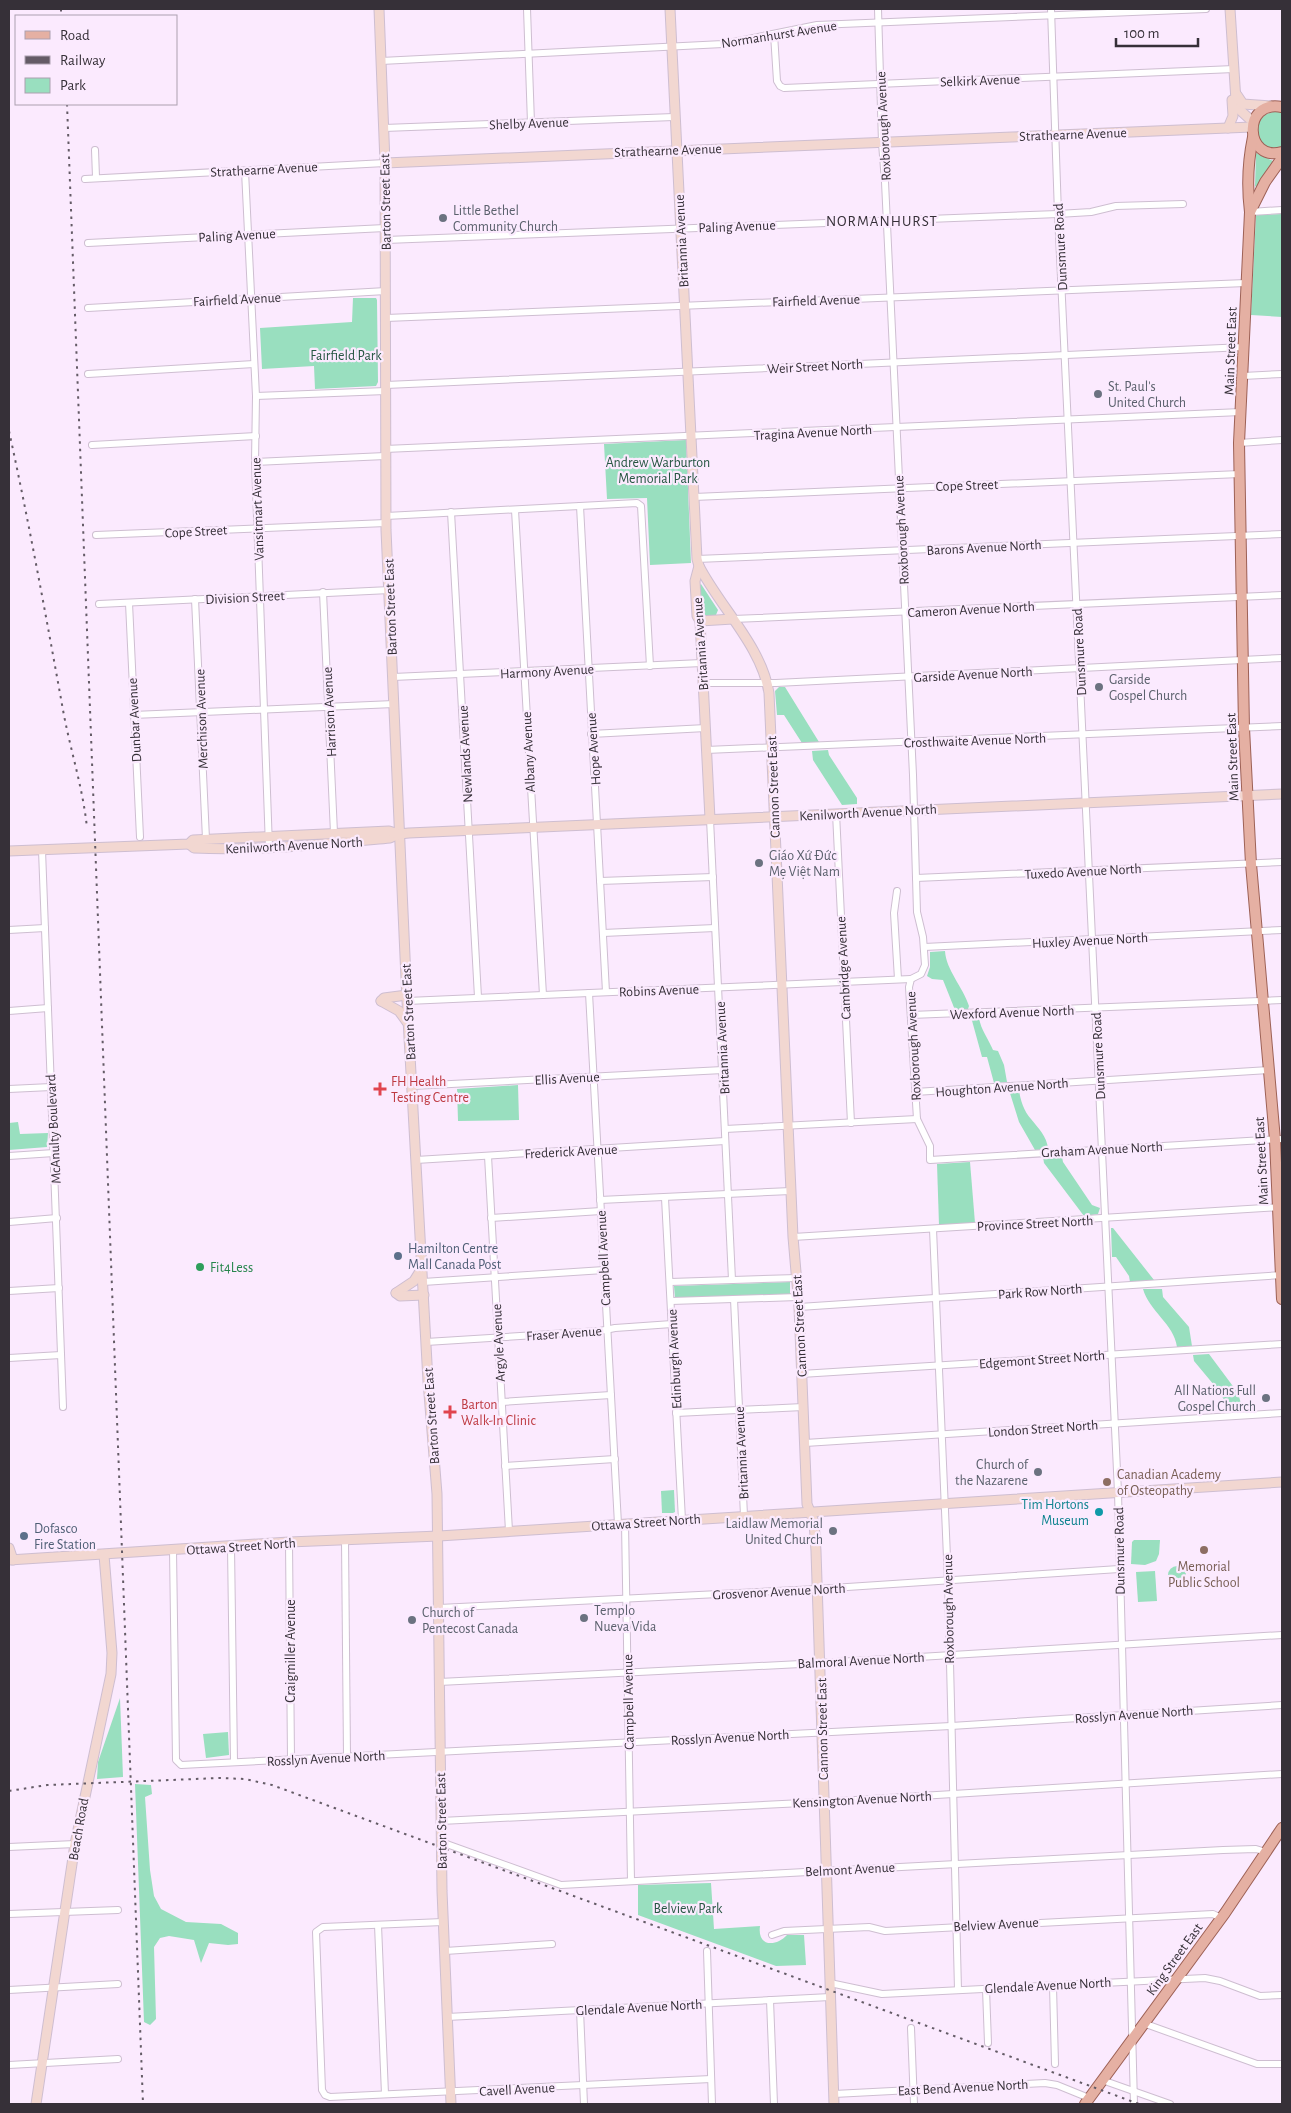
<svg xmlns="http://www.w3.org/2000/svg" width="1291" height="2113" viewBox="0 0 1291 2113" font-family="'Alegreya Sans',sans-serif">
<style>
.green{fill:#99dfbf}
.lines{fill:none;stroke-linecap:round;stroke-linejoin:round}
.street-casing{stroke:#cebed1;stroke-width:8}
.secondary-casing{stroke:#cebed1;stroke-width:11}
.primary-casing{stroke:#9d6156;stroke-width:12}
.street{stroke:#fff;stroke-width:6}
.secondary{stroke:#f2d7d1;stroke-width:9}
.primary{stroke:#e5b0a3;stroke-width:10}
.rail{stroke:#645b66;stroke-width:2;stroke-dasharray:2.5 5;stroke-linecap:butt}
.worship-dot{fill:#6b7280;stroke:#fbeafe;stroke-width:2}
.health-dot{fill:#e0444e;stroke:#fbeafe;stroke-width:2}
.service-dot{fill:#5c6f8a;stroke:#fbeafe;stroke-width:2}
.leisure-dot{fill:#2e9e5b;stroke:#fbeafe;stroke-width:2}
.education-dot{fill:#8d6e63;stroke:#fbeafe;stroke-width:2}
.culture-dot{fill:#0f9aa8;stroke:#fbeafe;stroke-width:2}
.labels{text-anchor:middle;stroke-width:4.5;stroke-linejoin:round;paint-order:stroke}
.street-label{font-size:14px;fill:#363038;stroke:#fbeafe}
.worship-label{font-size:14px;fill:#5b616d;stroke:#fbeafe;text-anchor:start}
.park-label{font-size:14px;fill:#265642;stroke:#fbeafe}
.health-label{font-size:14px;fill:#be3a42;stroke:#fbeafe;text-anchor:start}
.service-label{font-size:14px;fill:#4e5e75;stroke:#fbeafe;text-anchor:start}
.leisure-label{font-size:14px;fill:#27864d;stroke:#fbeafe;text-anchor:start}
.education-label{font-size:14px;fill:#785e54;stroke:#fbeafe;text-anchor:start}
.culture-label{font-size:14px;fill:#0d838f;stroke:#fbeafe;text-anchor:end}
.neighbourhood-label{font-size:15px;letter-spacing:1px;fill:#363038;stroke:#fbeafe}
</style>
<rect width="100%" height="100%" fill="#fbeafe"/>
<g class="green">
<path d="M1279,111h3v38l-7,1 -13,-6 -6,-14c5,-14 8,-17 23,-19z"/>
<polygon points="1256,153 1273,161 1256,187 1255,186"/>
<polygon points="1282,214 1282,317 1251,315 1256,215"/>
<polygon points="353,298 376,298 377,300 378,382 376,386 315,389 314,366 262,369 260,328 352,322"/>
<polygon points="686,440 691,563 650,565 647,498 607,499 604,444"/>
<polygon points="701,584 718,610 716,615 703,617 701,615 699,586"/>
<polygon points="779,687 785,687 819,742 802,743 784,715 777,715 775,691"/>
<polygon points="828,750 829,755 857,798 857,804 842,805 813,760 812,751"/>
<path d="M945,951c1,19 18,36 24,55l-1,3 -13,1 -12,-30 -11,-1 -5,-3 3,-9v-15z"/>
<path d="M971,1017l8,1c2,12 9,20 14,32l5,1 6,14 3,17 -13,1 -7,-26h-5z"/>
<polygon points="518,1085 519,1120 458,1121 457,1089"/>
<path d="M1009,1090h10c1,9 5,22 12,29 7,9 16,17 17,30l-13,1 -16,-28z"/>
<polygon points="18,1122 20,1134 48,1133 47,1147 9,1150 9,1123"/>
<polygon points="1043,1157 1062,1157 1063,1162 1092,1205 1100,1208 1098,1214 1084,1216 1044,1163"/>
<polygon points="970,1162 975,1223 939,1225 937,1164"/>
<polygon points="1111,1228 1113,1228 1154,1280 1130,1282 1129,1276 1116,1257 1112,1257"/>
<polygon points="790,1282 790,1294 675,1298 674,1286"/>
<path d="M1143,1289h19l1,8 26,30 3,19 -15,1c-3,-23 -28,-36 -34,-58z"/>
<polygon points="1209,1354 1238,1393 1243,1411 1231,1412 1219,1391 1194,1361 1193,1355"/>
<polygon points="674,1490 675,1512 673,1513 662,1513 661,1491"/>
<polygon points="1134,1540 1160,1540 1159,1554 1156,1561 1145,1565 1131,1564 1132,1542"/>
<circle cx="1177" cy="1575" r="9"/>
<polygon points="1155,1571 1157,1601 1138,1602 1136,1572"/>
<polygon points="120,1698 123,1777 97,1779 98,1762"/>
<polygon points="228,1732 229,1755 206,1758 203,1734"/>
<polygon points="135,1784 151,1785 152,1794 145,1797 150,1870 154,1896 161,1909 186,1922 221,1924 238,1933 238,1944 228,1945 209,1943 201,1963 194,1940 169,1936 160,1938 154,1947 156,2019 150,2025 144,2022"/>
<path d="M711,1883l3,46 46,-3c-3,21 16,21 27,9h17l2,30 -30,1 -138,-51v-30z"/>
</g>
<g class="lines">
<g class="street-casing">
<g id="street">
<polyline points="527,9 531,123"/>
<polyline points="878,9 882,143 885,182 913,775 917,912 923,937 925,965 921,974 911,979 909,987 917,1119 930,1146 930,1160 1282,1139"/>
<polyline points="1051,9 1058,214 1118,1492 1134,2104"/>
<polyline points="774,34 777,81 780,86 784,88 1234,69"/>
<polyline points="381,61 723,44 817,25 1206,9"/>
<polyline points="384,128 674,117"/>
<polyline points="95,150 96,177"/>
<polyline points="245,171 256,396 255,462 269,847"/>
<polyline points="85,179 385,163"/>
<polyline points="1250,212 1282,210"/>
<polyline points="386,240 1058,214 1091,212 1116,206 1183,204"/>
<polyline points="88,243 385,228"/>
<polyline points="88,308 386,291"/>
<polyline points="386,318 1246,283"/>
<polyline points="88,374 254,364"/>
<polyline points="1243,376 1282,374"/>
<polyline points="386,385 1245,347"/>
<polyline points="256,396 386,391"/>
<polyline points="1239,443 1282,440"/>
<polyline points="92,445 256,436"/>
<polyline points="385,449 1241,412"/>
<polyline points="255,462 385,456"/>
<polyline points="694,497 1240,474"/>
<polyline points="580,506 606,992"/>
<polyline points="515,510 543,995"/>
<polyline points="451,512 478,997"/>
<polyline points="386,516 637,503 641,506 650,666"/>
<polyline points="96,535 386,523"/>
<polyline points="697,559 1282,534"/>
<polyline points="323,592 334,833"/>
<polyline points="195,599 206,839"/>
<polyline points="129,603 140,837"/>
<polyline points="99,604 390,590"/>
<polyline points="733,619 1282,595"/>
<polyline points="393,677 702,663"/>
<polyline points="703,683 776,683 1282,658"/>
<polyline points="133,715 394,704"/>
<polyline points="591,734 706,728"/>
<polyline points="706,750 1282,726"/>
<polyline points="836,813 851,1123"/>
<polyline points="710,819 732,1280"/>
<polyline points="42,850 63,1407"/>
<polyline points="916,878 1282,862"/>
<polyline points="600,881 713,877"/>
<polyline points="897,891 894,913 898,979"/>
<polyline points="9,930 45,928"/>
<polyline points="603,933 715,928"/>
<polyline points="924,947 1282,930"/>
<polyline points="589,993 618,1524"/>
<polyline points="407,1001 911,979"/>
<polyline points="9,1011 48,1008"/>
<polyline points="911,1015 1282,1000"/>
<polyline points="412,1086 723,1070"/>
<polyline points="9,1089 51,1087"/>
<polyline points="915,1092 1269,1070"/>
<polyline points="725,1129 917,1119"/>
<polyline points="9,1156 54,1153"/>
<polyline points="488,1156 509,1531"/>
<polyline points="416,1160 725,1141"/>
<polyline points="665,1198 682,1520"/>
<polyline points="600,1200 791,1191"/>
<polyline points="491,1218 601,1211"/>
<polyline points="9,1222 57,1218"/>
<polyline points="933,1229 948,1581 958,1990"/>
<polyline points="793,1237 1281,1207"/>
<polyline points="423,1282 604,1270"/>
<polyline points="670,1282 797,1278"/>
<polyline points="9,1291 59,1288"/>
<polyline points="734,1299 744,1516"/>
<polyline points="671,1301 798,1297"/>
<polyline points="799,1307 1282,1275"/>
<polyline points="426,1342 600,1331 615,1328 672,1324"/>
<polyline points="9,1358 61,1355"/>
<polyline points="801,1374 1282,1344"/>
<polyline points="502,1402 611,1395"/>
<polyline points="676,1413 803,1407"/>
<polyline points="805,1443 1282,1413"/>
<polyline points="505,1466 615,1459"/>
<polyline points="625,1523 631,1881"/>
<polyline points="345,1540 347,1757"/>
<polyline points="289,1542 291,1760"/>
<polyline points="231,1547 234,1762"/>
<polyline points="173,1550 176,1760 181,1765 951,1726 1282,1705"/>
<polyline points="439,1608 817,1589 1119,1569"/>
<polyline points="439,1682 820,1663 1282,1635"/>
<polyline points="441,1821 823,1802 1282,1774"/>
<polyline points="441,1842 561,1885 1223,1850 1256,1849 1266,1852"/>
<polyline points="9,1847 75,1844"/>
<polyline points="9,1914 118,1910"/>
<polyline points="443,1922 323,1927 316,1932 322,2090 325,2095 330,2097 711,2079"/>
<polyline points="378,1925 385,2094"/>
<polyline points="772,1935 784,1931 869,1927 885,1931 1213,1914 1221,1918"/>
<polyline points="445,1951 552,1944"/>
<polyline points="707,1951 712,2104"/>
<polyline points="830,1983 882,1994 1205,1978 1220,1981 1260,1996 1282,1995"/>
<polyline points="1053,1986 1055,2064"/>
<polyline points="986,1989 988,2043"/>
<polyline points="9,1990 118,1984"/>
<polyline points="770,2000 774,2104"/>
<polyline points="580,2010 584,2104"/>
<polyline points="447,2017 830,1997"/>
<polyline points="1143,2023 1257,2064 1282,2064"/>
<polyline points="911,2028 914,2104"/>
<polyline points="9,2065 118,2059"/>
<polyline points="1102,2080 1170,2104"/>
<polyline points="834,2094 1045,2083 1057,2085 1089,2098"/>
</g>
</g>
<g class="secondary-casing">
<g id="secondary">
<polyline points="379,9 385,163 386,530 407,1001 428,1381 437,1494 442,1891 451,2104"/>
<polyline points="670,9 697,559 699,566 695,581 697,616 700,621 710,819"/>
<polyline points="1230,9 1236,101 1241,111 1253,122"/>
<polyline points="1237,95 1243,104 1271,106"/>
<polyline points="1228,128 1233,116 1232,100"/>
<polyline points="385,163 1252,127"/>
<path d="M699,566c21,41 63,81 70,127l24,544 6,70 8,197 7,18 2,29 18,553"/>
<polyline points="700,621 733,619"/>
<path d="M189,844l5,4c65,3 131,-4 196,-10l9,-4 10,-1 873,-39"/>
<polyline points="9,851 189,844 193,840 389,831 399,834"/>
<polyline points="381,1001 399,1011 407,1022"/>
<polyline points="381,1001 384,998 407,995"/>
<polyline points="396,1293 414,1281 422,1268"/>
<polyline points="396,1293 400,1296 424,1295"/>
<polyline points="9,1548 13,1560"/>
<polyline points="9,1560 289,1542 439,1536 1282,1482"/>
<polyline points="36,2104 75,1844 111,1674 112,1653 104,1555"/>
</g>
</g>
<g class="primary-casing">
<g id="primary">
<path d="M1282,107c-41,-8 -37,56 0,45"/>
<path d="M1253,137c-5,24 -6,51 -3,75l-11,231 5,285 7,136 24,276 7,159"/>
<polyline points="1250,212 1265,182 1282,158"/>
<polyline points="1085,2104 1225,1913 1282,1828"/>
</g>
</g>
<use href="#street" class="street"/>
<use href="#secondary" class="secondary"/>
<use href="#primary" class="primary"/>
<g class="rail">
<polyline points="61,9 61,16"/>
<polyline points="67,104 143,2104"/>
<path d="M9,431c20,92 37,185 54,279 7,39 20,78 24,118"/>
<polyline points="9,1791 47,1785 220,1778 245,1779 272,1785 1139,2104"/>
</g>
</g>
<g class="worship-dot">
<circle cx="443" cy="218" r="5"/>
<circle cx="1098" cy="394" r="5"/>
<circle cx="1099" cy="687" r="5"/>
<circle cx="759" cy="863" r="5"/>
<circle cx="1266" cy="1398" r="5"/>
<circle cx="1038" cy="1472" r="5"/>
<circle cx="833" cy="1531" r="5"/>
<circle cx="584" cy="1618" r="5"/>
<circle cx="412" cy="1620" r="5"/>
</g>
<g class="health-dot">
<path d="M377.5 1081.5h5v5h5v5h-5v5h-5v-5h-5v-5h5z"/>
<path d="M447.5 1404.5h5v5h5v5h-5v5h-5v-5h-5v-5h5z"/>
</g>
<g class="service-dot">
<circle cx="398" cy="1256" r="5"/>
<circle cx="24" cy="1536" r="5"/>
</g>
<circle class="leisure-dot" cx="200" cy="1267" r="5"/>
<g class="education-dot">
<circle cx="1107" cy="1482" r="5"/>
<circle cx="1204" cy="1550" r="5"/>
</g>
<circle class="culture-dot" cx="1099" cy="1512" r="5"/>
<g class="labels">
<g class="street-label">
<text transform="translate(779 34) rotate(-9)" y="5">Normanhurst Avenue</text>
<text transform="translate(980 80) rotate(-2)" y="5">Selkirk Avenue</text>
<text transform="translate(529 123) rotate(-2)" y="5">Shelby Avenue</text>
<text transform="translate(883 126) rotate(-93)" y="5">Roxborough Avenue</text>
<text transform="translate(1073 134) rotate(-2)" y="5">Strathearne Avenue</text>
<text transform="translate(668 150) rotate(-2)" y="5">Strathearne Avenue</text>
<text transform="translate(264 169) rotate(-3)" y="5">Strathearne Avenue</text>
<text transform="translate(385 202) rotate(-91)" y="5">Barton Street East</text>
<text transform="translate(737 226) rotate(-2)" y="5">Paling Avenue</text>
<text transform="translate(237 235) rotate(-3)" y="5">Paling Avenue</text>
<text transform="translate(681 241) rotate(-93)" y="5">Britannia Avenue</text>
<text transform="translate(1060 247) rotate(-93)" y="5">Dunsmure Road</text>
<text transform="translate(237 299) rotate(-3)" y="5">Fairfield Avenue</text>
<text transform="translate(816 300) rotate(-2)" y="5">Fairfield Avenue</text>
<text transform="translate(1230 351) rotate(-88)" y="5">Main Street East</text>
<text transform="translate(815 366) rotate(-3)" y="5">Weir Street North</text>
<text transform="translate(813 432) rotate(-3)" y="5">Tragina Avenue North</text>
<text transform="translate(967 485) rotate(-2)" y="5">Cope Street</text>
<text transform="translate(257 509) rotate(-92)" y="5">Vansitmart Avenue</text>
<text transform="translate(901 530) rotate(-93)" y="5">Roxborough Avenue</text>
<text transform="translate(196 531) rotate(-3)" y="5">Cope Street</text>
<text transform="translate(984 547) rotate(-3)" y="5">Barons Avenue North</text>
<text transform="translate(245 597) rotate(-3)" y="5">Division Street</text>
<text transform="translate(390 607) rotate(-92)" y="5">Barton Street East</text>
<text transform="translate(971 609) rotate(-3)" y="5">Cameron Avenue North</text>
<text transform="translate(700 644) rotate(-94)" y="5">Britannia Avenue</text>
<text transform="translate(1079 652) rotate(-93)" y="5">Dunsmure Road</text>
<text transform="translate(547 671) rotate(-3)" y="5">Harmony Avenue</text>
<text transform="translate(973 674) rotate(-3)" y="5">Garside Avenue North</text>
<text transform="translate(329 712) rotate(-93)" y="5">Harrison Avenue</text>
<text transform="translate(201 719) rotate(-92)" y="5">Merchison Avenue</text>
<text transform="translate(134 720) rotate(-93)" y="5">Dunbar Avenue</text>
<text transform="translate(975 740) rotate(-2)" y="5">Crosthwaite Avenue North</text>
<text transform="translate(593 749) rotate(-94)" y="5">Hope Avenue</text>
<text transform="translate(528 752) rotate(-93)" y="5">Albany Avenue</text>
<text transform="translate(465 754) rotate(-93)" y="5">Newlands Avenue</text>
<text transform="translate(1232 757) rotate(-92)" y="5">Main Street East</text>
<text transform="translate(773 787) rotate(-92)" y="5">Cannon Street East</text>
<text transform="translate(868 812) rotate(-3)" y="5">Kenilworth Avenue North</text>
<text transform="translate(294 845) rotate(-3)" y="5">Kenilworth Avenue North</text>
<text transform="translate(1083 871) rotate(-3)" y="5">Tuxedo Avenue North</text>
<text transform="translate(1090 940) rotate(-3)" y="5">Huxley Avenue North</text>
<text transform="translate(843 968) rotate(-93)" y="5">Cambridge Avenue</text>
<text transform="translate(659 990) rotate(-2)" y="5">Robins Avenue</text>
<text transform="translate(408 1012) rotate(-93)" y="5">Barton Street East</text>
<text transform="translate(1012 1012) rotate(-2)" y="5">Wexford Avenue North</text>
<text transform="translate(913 1046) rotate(-93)" y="5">Roxborough Avenue</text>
<text transform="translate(722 1048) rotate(-93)" y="5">Britannia Avenue</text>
<text transform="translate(1098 1056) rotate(-93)" y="5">Dunsmure Road</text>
<text transform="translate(567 1078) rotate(-3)" y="5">Ellis Avenue</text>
<text transform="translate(1002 1087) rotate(-4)" y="5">Houghton Avenue North</text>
<text transform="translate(53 1129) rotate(-93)" y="5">McAnulty Boulevard</text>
<text transform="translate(1102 1149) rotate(-3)" y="5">Graham Avenue North</text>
<text transform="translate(571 1151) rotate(-3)" y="5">Frederick Avenue</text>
<text transform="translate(1261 1161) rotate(-93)" y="5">Main Street East</text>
<text transform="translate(1035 1223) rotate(-3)" y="5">Province Street North</text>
<text transform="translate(603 1258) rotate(-93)" y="5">Campbell Avenue</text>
<text transform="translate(1040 1291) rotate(-4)" y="5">Park Row North</text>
<text transform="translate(799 1326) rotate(-93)" y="5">Cannon Street East</text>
<text transform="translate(564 1333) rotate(-4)" y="5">Fraser Avenue</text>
<text transform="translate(498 1343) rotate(-93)" y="5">Argyle Avenue</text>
<text transform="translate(674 1359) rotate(-93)" y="5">Edinburgh Avenue</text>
<text transform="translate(1042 1359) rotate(-4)" y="5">Edgemont Street North</text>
<text transform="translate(431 1416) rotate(-94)" y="5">Barton Street East</text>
<text transform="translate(1043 1428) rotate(-4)" y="5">London Street North</text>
<text transform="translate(741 1453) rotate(-93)" y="5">Britannia Avenue</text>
<text transform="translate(646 1522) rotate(-4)" y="5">Ottawa Street North</text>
<text transform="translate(241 1546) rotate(-4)" y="5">Ottawa Street North</text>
<text transform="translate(1119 1551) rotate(-91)" y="5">Dunsmure Road</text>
<text transform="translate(779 1591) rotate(-3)" y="5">Grosvenor Avenue North</text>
<text transform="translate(948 1609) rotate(-91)" y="5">Roxborough Avenue</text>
<text transform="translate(290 1651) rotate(-90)" y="5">Craigmiller Avenue</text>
<text transform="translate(861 1660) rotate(-3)" y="5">Balmoral Avenue North</text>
<text transform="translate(628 1702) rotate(-91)" y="5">Campbell Avenue</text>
<text transform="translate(1134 1714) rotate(-4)" y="5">Rosslyn Avenue North</text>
<text transform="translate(822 1729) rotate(-91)" y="5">Cannon Street East</text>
<text transform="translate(730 1737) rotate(-3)" y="5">Rosslyn Avenue North</text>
<text transform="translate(326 1758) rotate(-3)" y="5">Rosslyn Avenue North</text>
<text transform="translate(862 1799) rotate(-3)" y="5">Kensington Avenue North</text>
<text transform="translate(441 1821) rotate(-91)" y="5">Barton Street East</text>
<text transform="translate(78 1829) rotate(-80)" y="5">Beach Road</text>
<text transform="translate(850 1869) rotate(-3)" y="5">Belmont Avenue</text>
<text transform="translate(996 1924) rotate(-3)" y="5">Belview Avenue</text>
<text transform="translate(1174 1959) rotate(-54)" y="5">King Street East</text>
<text transform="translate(1048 1985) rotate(-3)" y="5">Glendale Avenue North</text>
<text transform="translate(639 2007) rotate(-3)" y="5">Glendale Avenue North</text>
<text transform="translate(963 2087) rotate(-3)" y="5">East Bend Avenue North</text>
<text transform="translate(517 2089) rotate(-3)" y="5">Cavell Avenue</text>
</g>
<g class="worship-label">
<text x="453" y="215">Little Bethel<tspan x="453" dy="16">Community Church</tspan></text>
<text x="1108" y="391">St. Paul's<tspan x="1108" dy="16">United Church</tspan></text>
<text x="1109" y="684">Garside<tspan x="1109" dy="16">Gospel Church</tspan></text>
<text x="769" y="860">Giáo Xứ Đức<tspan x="769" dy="16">Mẹ Việt Nam</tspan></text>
<text x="1256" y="1395" text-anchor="end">All Nations Full<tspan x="1256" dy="16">Gospel Church</tspan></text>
<text x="1028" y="1469" text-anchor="end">Church of<tspan x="1028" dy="16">the Nazarene</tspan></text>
<text x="823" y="1528" text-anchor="end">Laidlaw Memorial<tspan x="823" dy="16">United Church</tspan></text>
<text x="594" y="1615">Templo<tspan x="594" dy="16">Nueva Vida</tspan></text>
<text x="422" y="1617">Church of<tspan x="422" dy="16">Pentecost Canada</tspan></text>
</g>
<g class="park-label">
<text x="346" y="360">Fairfield Park</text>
<text x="658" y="467">Andrew Warburton<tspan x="658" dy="16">Memorial Park</tspan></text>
<text x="688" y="1913">Belview Park</text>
</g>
<g class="health-label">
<text x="391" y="1086">FH Health<tspan x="391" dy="16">Testing Centre</tspan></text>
<text x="461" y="1409">Barton<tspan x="461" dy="16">Walk-In Clinic</tspan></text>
</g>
<g class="service-label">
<text x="408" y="1253">Hamilton Centre<tspan x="408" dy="16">Mall Canada Post</tspan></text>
<text x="34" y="1533">Dofasco<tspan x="34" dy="16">Fire Station</tspan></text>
</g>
<g class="leisure-label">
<text x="210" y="1272">Fit4Less</text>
</g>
<g class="education-label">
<text x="1117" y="1479">Canadian Academy<tspan x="1117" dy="16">of Osteopathy</tspan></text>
<text x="1204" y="1571" text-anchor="middle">Memorial<tspan x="1204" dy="16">Public School</tspan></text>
</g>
<g class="culture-label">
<text x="1089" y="1509">Tim Hortons<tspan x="1089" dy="16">Museum</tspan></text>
</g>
<g class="neighbourhood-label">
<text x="882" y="226">NORMANHURST</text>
</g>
</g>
<rect width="1291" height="2113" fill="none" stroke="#363038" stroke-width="20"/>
<rect x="15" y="15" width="162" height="90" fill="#fbeafe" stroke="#aca0af"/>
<rect x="25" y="31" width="25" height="8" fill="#e5b0a3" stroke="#aca0af"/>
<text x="60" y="40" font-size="15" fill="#363038">Road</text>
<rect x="25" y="56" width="25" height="8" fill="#645b66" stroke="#aca0af"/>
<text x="60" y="65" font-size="15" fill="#363038">Railway</text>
<rect x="25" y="78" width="25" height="15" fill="#99dfbf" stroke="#aca0af"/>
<text x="60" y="90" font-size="15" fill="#363038">Park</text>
<path d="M1116 38v8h82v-8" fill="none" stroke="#363038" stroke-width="2.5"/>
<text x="1124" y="38" font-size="15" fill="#363038" stroke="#fbeafe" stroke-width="4" paint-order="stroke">100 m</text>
</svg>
